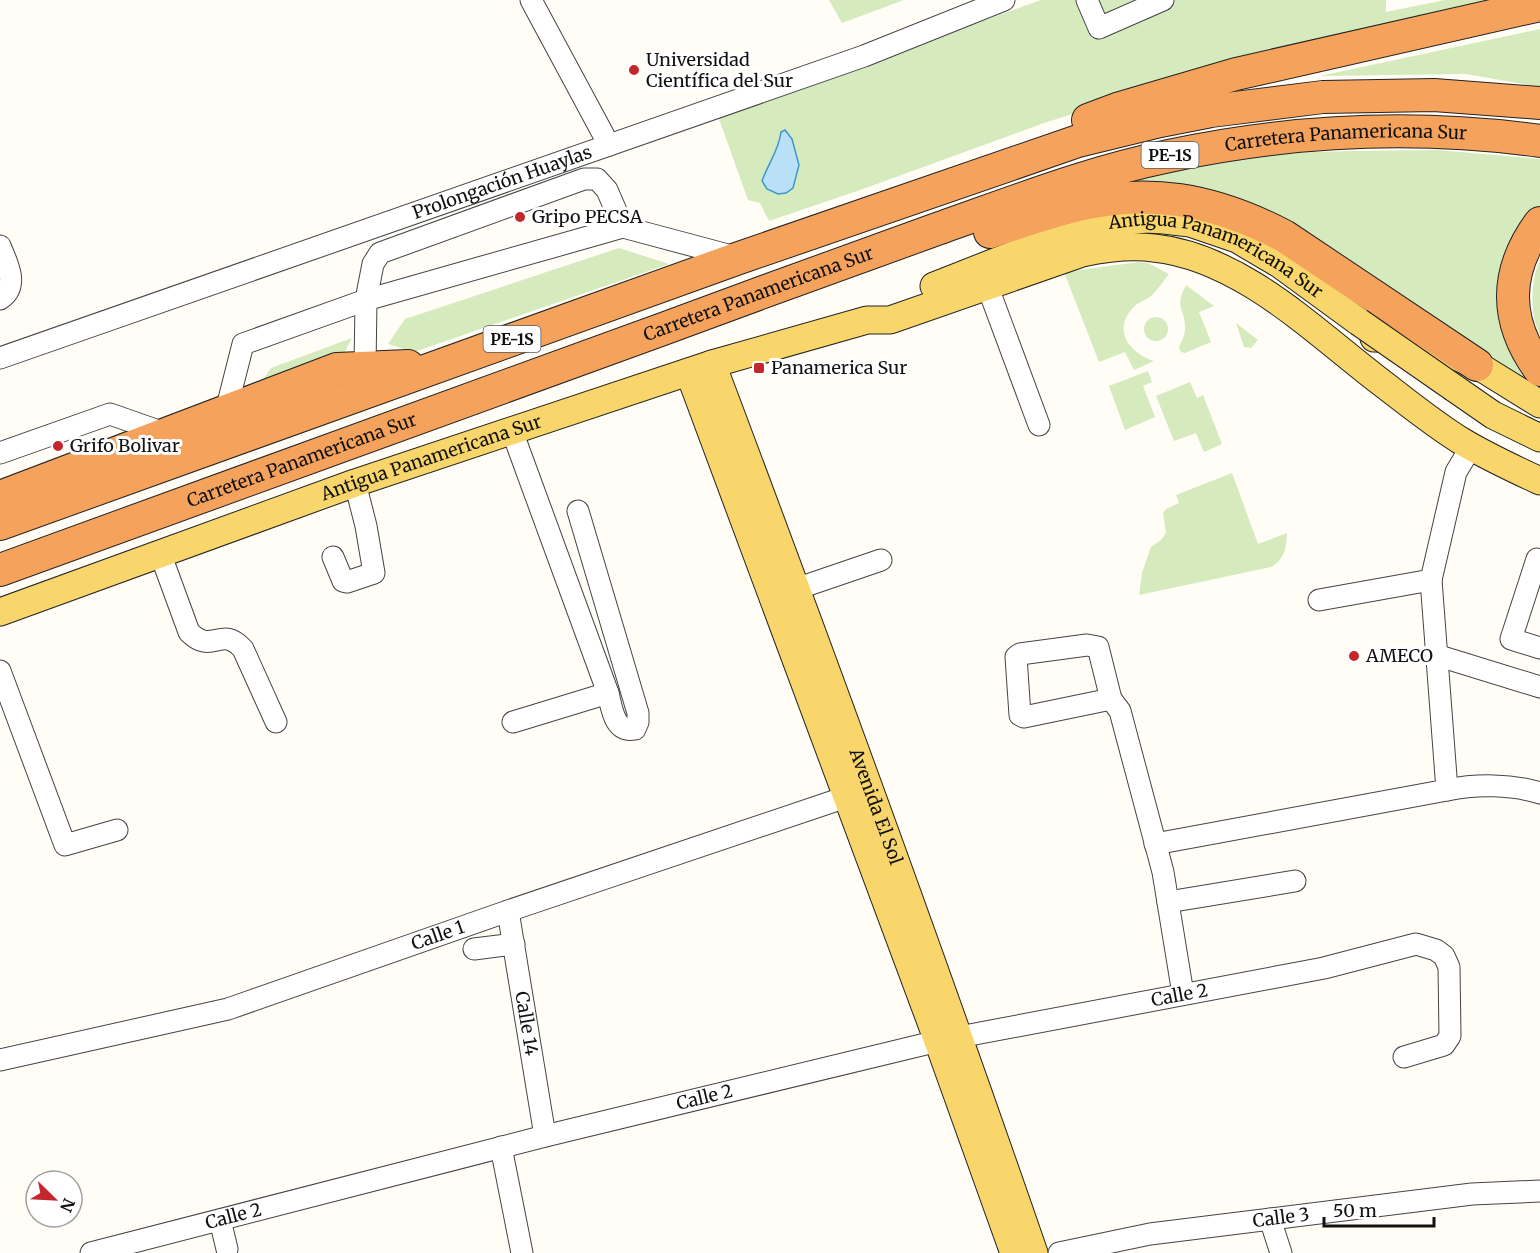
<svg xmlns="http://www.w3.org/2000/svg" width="1540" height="1253" viewBox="0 0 1540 1253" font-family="Merriweather,serif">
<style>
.green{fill:#d5ebbd}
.water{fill:#b9e0f7;stroke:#3f96cf;stroke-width:1.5}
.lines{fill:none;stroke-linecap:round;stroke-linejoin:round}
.minor-casing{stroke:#444;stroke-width:23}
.major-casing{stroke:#222;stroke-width:29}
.highway-casing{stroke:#222;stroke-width:34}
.minor{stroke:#fff;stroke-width:21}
.major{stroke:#f9d66b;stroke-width:27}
.highway{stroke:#f5a25d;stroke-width:32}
.major-bridge-casing{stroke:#222;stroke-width:29;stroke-linecap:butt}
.major-bridge{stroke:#f9d66b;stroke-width:27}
.poi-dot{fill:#c4262e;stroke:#fff;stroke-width:2}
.labels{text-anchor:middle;stroke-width:6;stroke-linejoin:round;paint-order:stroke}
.shield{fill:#fff;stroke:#585858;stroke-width:1.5}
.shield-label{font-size:16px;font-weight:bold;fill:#111}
.poi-label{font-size:18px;fill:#111;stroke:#fff;text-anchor:start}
.street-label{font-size:18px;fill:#111;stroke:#fff}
</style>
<rect width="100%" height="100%" fill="#fffdf5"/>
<g class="green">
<polygon points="829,0 904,0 842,23"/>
<polygon points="1041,0 1386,0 1386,12 1445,0 1495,0 1349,32 1205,73 1047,122 863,189 769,221 760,203 748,200 718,116"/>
<polygon points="1540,29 1540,87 1466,74 1320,76"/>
<path d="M1437,150l103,9v48l-9,7 -14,19 23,158 -237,-154 -214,-44c49,-15 100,-28 151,-35 65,-8 131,-7 197,-8z"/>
<polygon points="619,248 669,264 414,352 388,344 405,319"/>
<path d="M1540,260v74c-11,-17 -9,-57 0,-74z"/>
<path d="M1139,262l9,1 21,11c-6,7 -11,16 -18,22 -6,5 -14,6 -19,13 -20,22 -1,45 22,52l-20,9 -9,-18 -26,10 -35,-90z"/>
<path d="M1186,285l28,21 -15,6 12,30 -26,11 -4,-1 -2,-4c2,-6 6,-12 6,-19 1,-21 -12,-19 1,-44z"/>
<circle cx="1156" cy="329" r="12"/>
<polygon points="1236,323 1258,340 1251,348 1244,347"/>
<polygon points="352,338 340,361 251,396 271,368"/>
<polygon points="1148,371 1152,382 1143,386 1155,417 1125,430 1109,386"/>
<polygon points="1190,382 1197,398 1203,395 1222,444 1204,452 1196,433 1174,441 1156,396"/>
<path d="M1232,473l26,71 29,-11c-1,15 -2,26 -16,34l-132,28 3,-22 9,-26 10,-7 5,-7 -3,-20 3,-4 13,-6 -3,-8z"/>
</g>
<path class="water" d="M785,130l7,9 7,26 -6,23 -7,5 -8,1 -11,-5 -5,-8c6,-17 17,-31 19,-49z"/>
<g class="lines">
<g class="minor-casing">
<g id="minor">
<polyline points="531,0 609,145"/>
<polyline points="1087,0 1099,28 1163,0"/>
<path d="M0,246c7,17 20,40 0,53"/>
<polyline points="987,285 1039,425"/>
<path id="s1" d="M0,358l864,-302 140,-56"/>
<polyline points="365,368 366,300 623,227 739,258"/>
<polyline points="226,411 243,344 366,300 373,264 380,253 584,179 597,179 607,190 623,227"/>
<polyline points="512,431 608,693 513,722"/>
<polyline points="0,453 110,414 167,434"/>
<path d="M578,511l60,202v9l-3,7c-21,4 -23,-20 -27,-36"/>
<path d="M160,553l29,79c24,24 32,-8 54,17l33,73"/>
<polyline points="333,557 343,581 347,582 374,573 366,526 355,483"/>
<polyline points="1540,560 1537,559 1511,639 1540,648"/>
<polyline points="796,589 881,560"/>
<polyline points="1319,600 1431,580 1456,472 1471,447"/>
<polyline points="1436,655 1540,687"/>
<polyline points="0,671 65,845 117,830"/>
<polyline points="1111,699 1024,717 1020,715 1016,657 1020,654 1087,645 1098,647 1111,699 1120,711 1163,872 1183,994"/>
<path d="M1447,790c29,-6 64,-6 93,3"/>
<polyline points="1155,844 1447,790 1431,580"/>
<polyline points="1168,902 1295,881"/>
<path id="s2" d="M508,911l37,225"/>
<polyline points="474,949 514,944"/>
<path id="s3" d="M0,1060l228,-51 280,-98 353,-119"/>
<polyline points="501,1147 522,1253"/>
<polyline points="1270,1219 1281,1253"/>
<polyline points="220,1220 227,1249"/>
<path id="s4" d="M91,1253l454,-117 393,-95 386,-73 92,-24 20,6 8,6 5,11 1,69 -6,9 -40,12"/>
<path id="s5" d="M1059,1253l91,-19 322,-40 68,-3"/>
</g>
</g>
<g class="major-casing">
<g id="major">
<path id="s6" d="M934,286l155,-61 57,-6 18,1 26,3 47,16 44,26 78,57"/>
<polyline points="1374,338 1403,339 1441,350 1477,365 1540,404"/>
<path id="s7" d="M712,364c111,295 219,591 322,889"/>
<polyline points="689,372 938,1041 1014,1253"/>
<polyline points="1454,388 1493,415 1540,438"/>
<path id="s8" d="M0,612l355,-129 357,-119 155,-44h23l192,-67c24,-5 48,-8 72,-5 87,9 161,84 228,135 26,20 53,42 81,59 25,15 51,27 77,39"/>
</g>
</g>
<g class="highway-casing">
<g id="highway">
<polyline points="1088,120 1120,108 1236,74 1540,5"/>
<path d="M1540,223c-36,49 -36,98 0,147"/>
<path d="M990,232c27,-9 53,-18 80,-25 78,-20 143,-8 214,29l193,129"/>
<polyline points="0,497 337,369 408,366"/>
<polyline points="0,524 739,258 1078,141 1160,121 1211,111 1323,97 1434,95 1540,103"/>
<path id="s9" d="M0,570c221,-80 442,-161 663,-241 91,-34 183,-67 274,-100 77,-27 153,-57 232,-73 122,-26 247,-32 371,-15"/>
</g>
</g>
<use href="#minor" class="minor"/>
<use href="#major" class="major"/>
<use href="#highway" class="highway"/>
<g class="major-bridge-casing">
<polyline id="major-bridge" points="1359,322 1454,388"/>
</g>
<use href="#major-bridge" class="major-bridge"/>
</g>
<g class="poi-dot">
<circle cx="634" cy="70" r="6"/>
<circle cx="520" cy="217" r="6"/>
<rect x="753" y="362" width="12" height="12" rx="3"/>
<circle cx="58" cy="446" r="6"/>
<circle cx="1354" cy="656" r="6"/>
</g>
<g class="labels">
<g class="shield">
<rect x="1141.5" y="142" width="57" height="26" rx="4.5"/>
<rect x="483.5" y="326" width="57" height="26" rx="4.5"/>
</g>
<g class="shield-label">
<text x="1170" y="161">PE-1S</text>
<text x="512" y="345">PE-1S</text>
</g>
<g class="poi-label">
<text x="646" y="66">Universidad<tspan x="646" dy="21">Científica del Sur</tspan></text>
<text x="532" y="223">Gripo PECSA</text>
<text x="771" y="374">Panamerica Sur</text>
<text x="70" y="452">Grifo Bolivar</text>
<text x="1366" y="662">AMECO</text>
</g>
<g class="street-label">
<text dy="6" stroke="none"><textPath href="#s9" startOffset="1419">Carretera Panamericana Sur</textPath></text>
<text dy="6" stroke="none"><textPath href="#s1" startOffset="532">Prolongación Huaylas</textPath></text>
<text dy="6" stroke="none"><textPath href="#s6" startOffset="302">Antigua Panamericana Sur</textPath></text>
<text dy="6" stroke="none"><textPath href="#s9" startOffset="807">Carretera Panamericana Sur</textPath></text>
<text dy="6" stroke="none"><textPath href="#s8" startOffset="458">Antigua Panamericana Sur</textPath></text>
<text dy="6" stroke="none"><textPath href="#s9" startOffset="321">Carretera Panamericana Sur</textPath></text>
<text dy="6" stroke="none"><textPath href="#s7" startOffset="472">Avenida El Sol</textPath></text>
<text dy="6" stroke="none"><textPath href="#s3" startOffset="456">Calle 1</textPath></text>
<text dy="6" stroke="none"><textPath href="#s4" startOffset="1119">Calle 2</textPath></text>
<text dy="6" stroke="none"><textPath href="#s2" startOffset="114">Calle 14</textPath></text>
<text dy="6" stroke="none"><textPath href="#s4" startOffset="633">Calle 2</textPath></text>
<text dy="6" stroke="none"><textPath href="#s4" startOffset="147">Calle 2</textPath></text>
<text dy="6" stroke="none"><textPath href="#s5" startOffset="225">Calle 3</textPath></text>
</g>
</g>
<g transform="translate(54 1199) rotate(114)"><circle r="28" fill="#ffffff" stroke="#a0a0a0" stroke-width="1.5"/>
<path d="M0-4.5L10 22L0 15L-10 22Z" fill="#c4262e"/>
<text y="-9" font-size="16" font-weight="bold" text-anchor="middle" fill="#111111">N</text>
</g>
<path d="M1324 1217v9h110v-9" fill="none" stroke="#111111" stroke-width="3"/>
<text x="1333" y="1217" font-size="18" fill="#111111" stroke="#ffffff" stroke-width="4.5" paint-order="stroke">50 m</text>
</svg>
